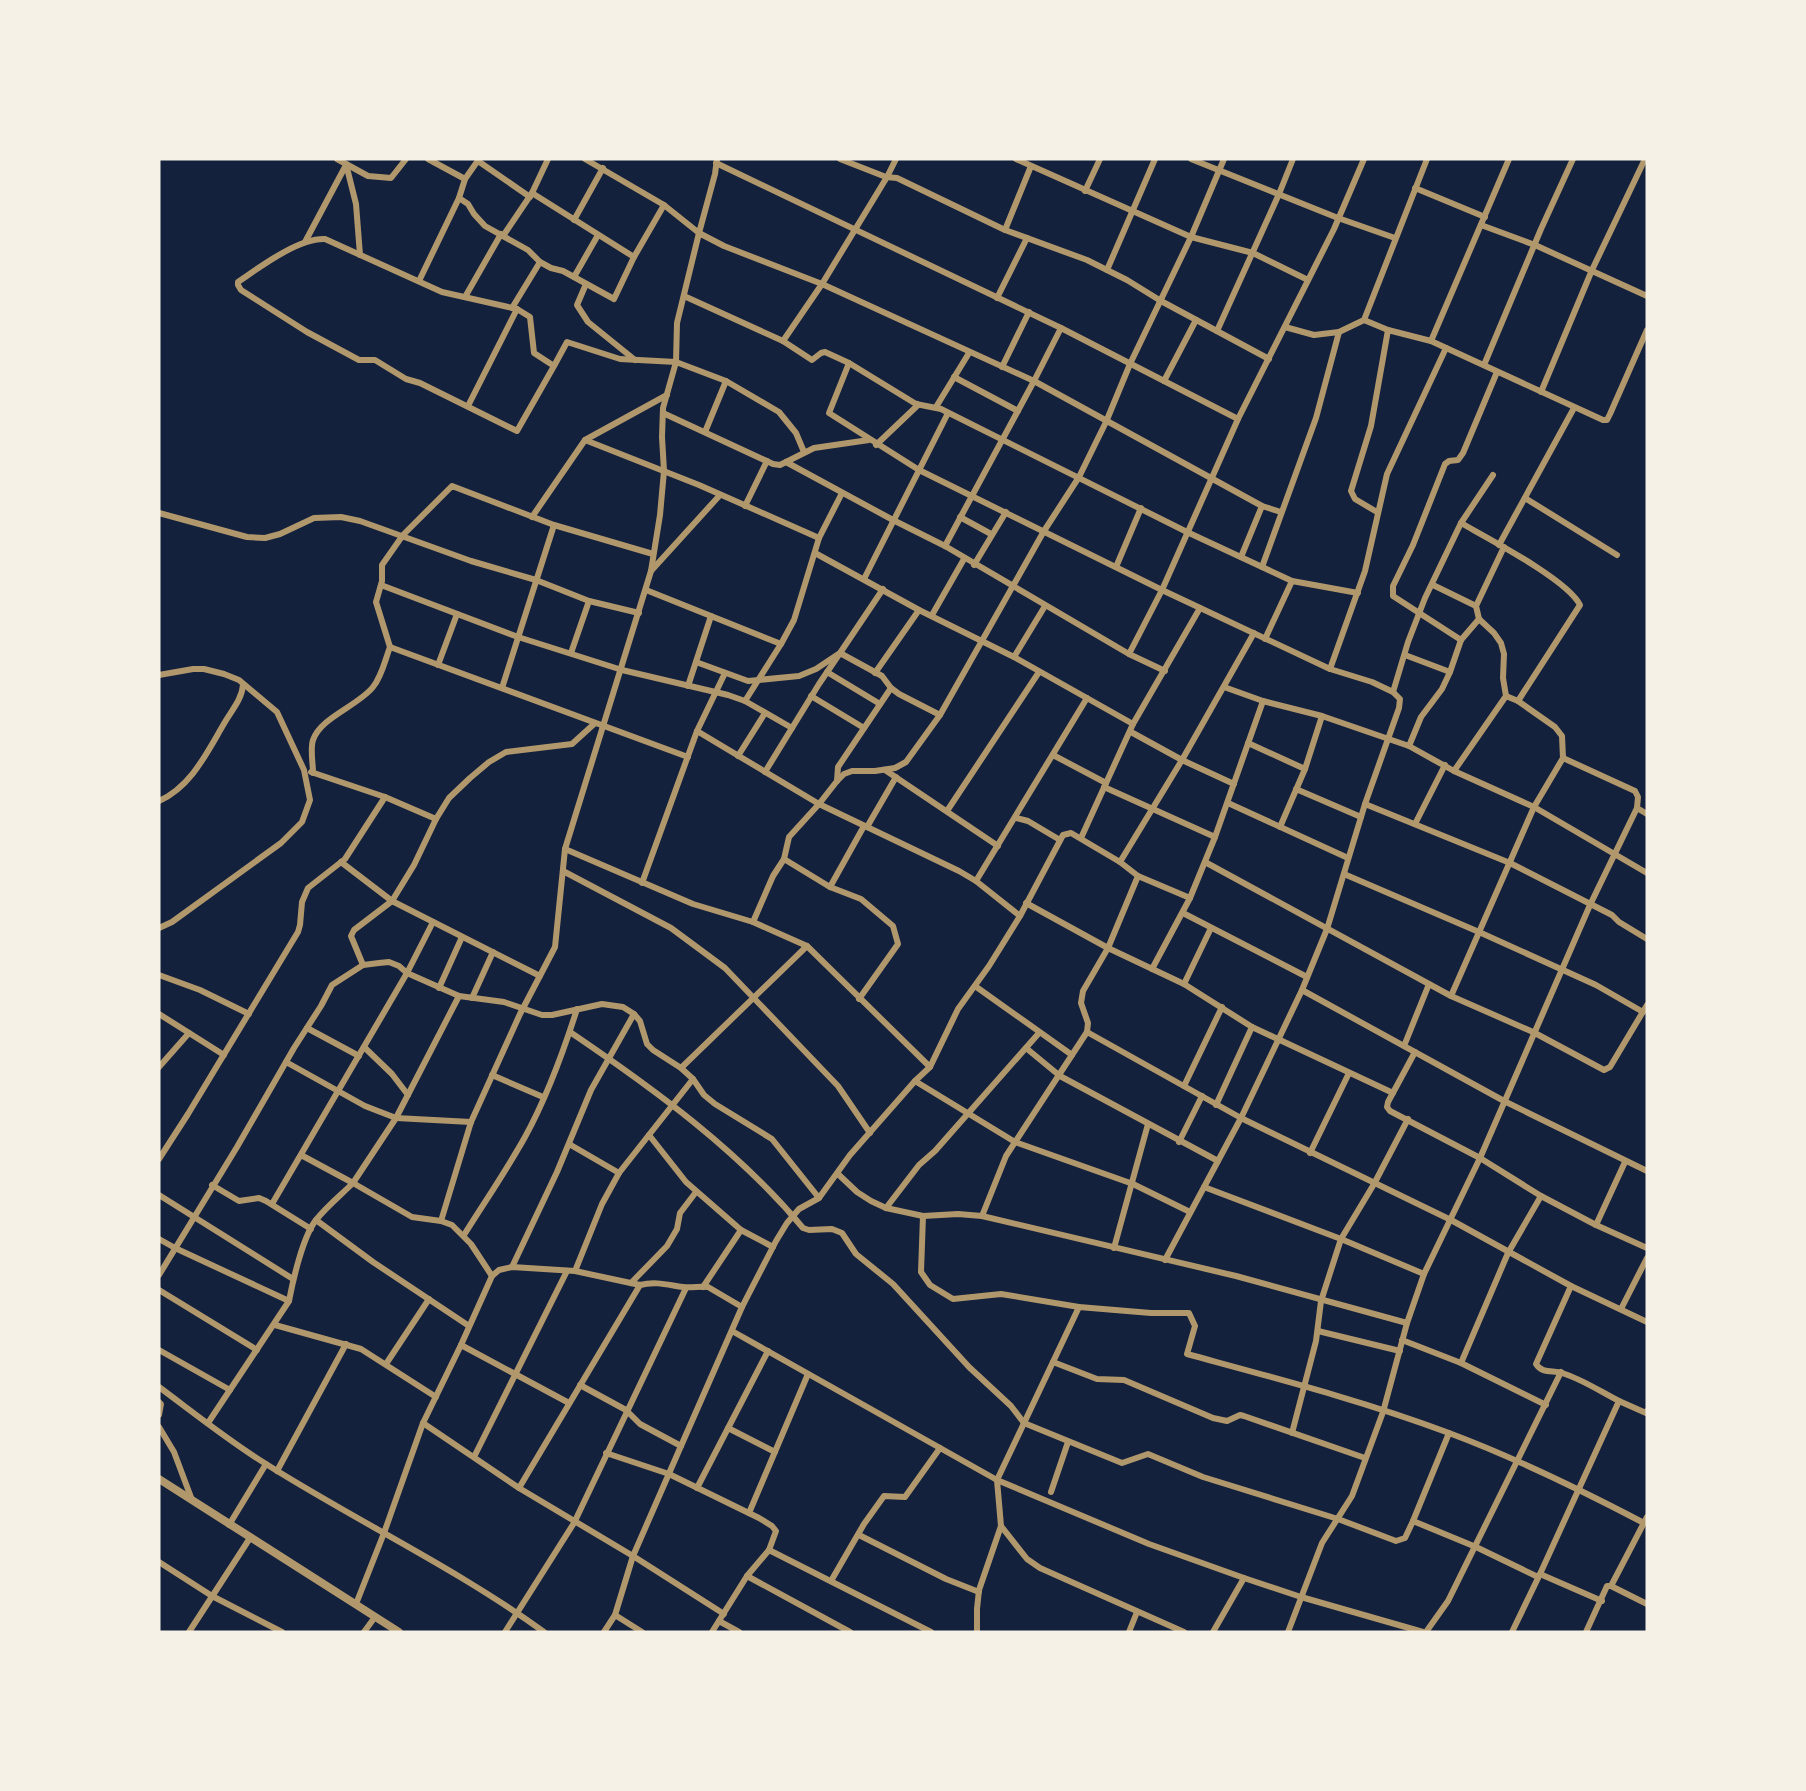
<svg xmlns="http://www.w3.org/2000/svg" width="1806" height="1791" viewBox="0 0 1806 1791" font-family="Barlow,sans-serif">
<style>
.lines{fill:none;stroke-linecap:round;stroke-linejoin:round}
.minor{stroke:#b1986c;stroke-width:6}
.tertiary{stroke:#b1986c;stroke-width:8}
</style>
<rect width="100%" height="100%" fill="#14213d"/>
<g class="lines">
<g class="minor">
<polyline points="337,159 368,176 391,178 406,159"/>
<polyline points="428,159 465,179 459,198 468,204 474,214 485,226 528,250 540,262 551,268 563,271 614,299 634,257 664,205"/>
<polyline points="585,159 664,205 699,233 715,174 717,159"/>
<polyline points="840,159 886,177 897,178 1005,230 1087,260 1127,280 1161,301 1269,359"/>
<polyline points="1016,159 1191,237 1253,253 1308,280"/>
<polyline points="1191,159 1338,218 1395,238"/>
<polyline points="478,161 530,197"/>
<polyline points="716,163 1061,328 1238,419"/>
<polyline points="346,164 356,204 360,255"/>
<polyline points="465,179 479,159"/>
<polyline points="1415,188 1485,217"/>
<polyline points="1085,191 1100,159"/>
<polyline points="532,193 634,257"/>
<polyline points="574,220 603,168"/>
<polyline points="1481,225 1535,245 1647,296"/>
<polyline points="1005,230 1031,166"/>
<polyline points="503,236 532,193 548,159"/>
<polyline points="305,242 346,165"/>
<polyline points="1107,270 1155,159"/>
<polyline points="574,277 598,235"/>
<polyline points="419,281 459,198"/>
<polyline points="586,284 577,305 588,322 635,360"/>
<polyline points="684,296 783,341 812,360 821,353 825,352 849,363 916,404 941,409 1187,532 1292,581 1358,593"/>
<polyline points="465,297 501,234"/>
<polyline points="997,298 1027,238"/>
<polyline points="512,308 540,262"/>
<polyline points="1364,320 1388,330 1431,341 1603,420 1607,420 1610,414 1647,330"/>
<polyline points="1285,327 1314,335 1339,332 1364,320 1427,159"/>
<polyline points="1217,331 1279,194 1293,159"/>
<polyline points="783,341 822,284 887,177 896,159"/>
<polyline points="1431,341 1509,159"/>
<polyline points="849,363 829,413 919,470 1162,590 1330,669 1372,682 1393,692 1400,699 1399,708 1365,804 1327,929 1302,990 1241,1118 1165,1260"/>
<polyline points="1484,365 1541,229 1573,159"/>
<path d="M554,366l-37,65 -97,-48 -14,-4 -31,-19h-16l-52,-28 -66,-42 -3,-5v-3c22,-15 60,-44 87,-43l117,53 75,17 13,8 4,36 20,13 13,-24 53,17 56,3 50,19 53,31 17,21 8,19"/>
<polyline points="1002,367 1029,312"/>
<polyline points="954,377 1018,411"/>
<polyline points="1164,381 1196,320"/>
<polyline points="1541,392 1592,270 1645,159"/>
<polyline points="468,406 517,309"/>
<polyline points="936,407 969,353"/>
<polyline points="663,413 773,464 780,465 814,448 869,440"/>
<polyline points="705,432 726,381"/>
<polyline points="585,440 699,485 819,538"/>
<polyline points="876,445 918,405 917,404"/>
<polyline points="786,462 893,520 945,546 1129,654"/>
<polyline points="1525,498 1617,555"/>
<polyline points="745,506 767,461"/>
<polyline points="1377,512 1355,499 1351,491 1371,426 1388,330"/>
<polyline points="159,513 247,537 265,538 280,534 314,518 341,517 360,521 471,561 536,580 589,601 639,613"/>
<polyline points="532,517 585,440 667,395"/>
<polyline points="960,517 991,534"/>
<path d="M1461,523c28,16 107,57 119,82l-62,96"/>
<polyline points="1499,545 1574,408"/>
<polyline points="945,546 1034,381 1061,328"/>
<polyline points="815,553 919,610 1014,657 1133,724"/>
<polyline points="1241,557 1262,506"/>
<polyline points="974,565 1006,512"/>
<polyline points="1116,567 1141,508"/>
<polyline points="1262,567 1316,418 1339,332"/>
<polyline points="651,571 720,495"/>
<polyline points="864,579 948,413"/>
<polyline points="381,585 518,637 622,670 728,695 745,701 792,728"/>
<polyline points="1433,585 1476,606"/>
<polyline points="646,590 781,644"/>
<polyline points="932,615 964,559"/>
<polyline points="1265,639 1292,581"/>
<polyline points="1461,640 1393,596 1393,586 1413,545 1445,464 1449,461 1458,460 1463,453 1497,372"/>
<polyline points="390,647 688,757"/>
<polyline points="571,653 589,601"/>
<polyline points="1405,655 1450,672"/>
<polyline points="1014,657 1045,606"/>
<polyline points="696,662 748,681 799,676 816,669 840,653 883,589"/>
<polyline points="438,665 457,614"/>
<polyline points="1330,669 1365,571 1387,474 1446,348"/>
<polyline points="1165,671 1129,654 1162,590 1238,419 1334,229 1364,159"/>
<polyline points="827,672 880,704"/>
<polyline points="875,673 919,610"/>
<polyline points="159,675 193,669 204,669 224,674 239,680 277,712 304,770 310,800 302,822 281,843 172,922 159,928"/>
<polyline points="688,686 711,616"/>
<polyline points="1224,687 1263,701 1322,716 1409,746 1454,771 1534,807 1647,873"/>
<polyline points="502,688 554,525"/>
<polyline points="1393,692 1408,642 1425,598 1461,523 1493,475"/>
<polyline points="811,696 864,728"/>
<polyline points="745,701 781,644 794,620 819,538 842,493"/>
<polyline points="697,731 819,804 959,871 976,881 1020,916"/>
<polyline points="1131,732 1182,760 1234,784"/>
<polyline points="1248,743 1305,769"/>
<polyline points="1409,746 1421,717 1442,689 1450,672 1461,640 1479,619 1476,606 1504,547"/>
<polyline points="1053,755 1106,783"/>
<polyline points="738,756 765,713"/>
<polyline points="885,770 998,846"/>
<polyline points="1454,771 1506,696 1503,678 1504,654 1501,643 1494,633 1479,619"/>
<polyline points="311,772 385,797 436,819"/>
<polyline points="765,772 819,684 840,653 882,676 891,688 899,694 940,715"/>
<path d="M313,773c0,-10 -3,-24 0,-33 8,-23 45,-34 60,-53 9,-11 12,-27 17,-40l-14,-45 6,-21v-16l21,-30 49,-49 102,39 99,29"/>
<polyline points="837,781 838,767 891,688"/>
<polyline points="1104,787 1215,837"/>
<polyline points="1296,789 1361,817"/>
<path d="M159,801c33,-15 48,-49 66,-79 7,-12 17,-23 18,-37"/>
<polyline points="1228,803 1348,858"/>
<polyline points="1365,804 1510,863 1612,915 1619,922 1647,939"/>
<polyline points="1637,808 1647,814"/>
<polyline points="947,811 1039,672"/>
<polyline points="1016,818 1028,821 1060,840"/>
<polyline points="1415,824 1445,765"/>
<polyline points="867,827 896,777"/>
<polyline points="1280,827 1305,769 1322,716"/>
<polyline points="1081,838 1133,724 1200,608"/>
<polyline points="565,849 693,904 753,922 807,946 930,1067"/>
<polyline points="784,859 830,887 861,899 893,926 898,944 859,999"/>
<polyline points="341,862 392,901 540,976"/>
<polyline points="1120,862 1182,760 1254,633"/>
<polyline points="1205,862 1451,996 1533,1032 1604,1070 1610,1067 1647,1005"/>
<polyline points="563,871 671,928 725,968 838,1086 870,1133"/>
<polyline points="1344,874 1479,932 1596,985 1643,1012"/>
<polyline points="976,881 1087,698"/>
<polyline points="642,883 697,731 725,673"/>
<polyline points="830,887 864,826"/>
<polyline points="1026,903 1108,948 1184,984 1252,1027 1393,1093"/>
<polyline points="1183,913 1307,977"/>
<polyline points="753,922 773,876 784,859 789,837 819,804 837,781 844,774 852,771 875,771 895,768 906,762 940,715 1044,531 1079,477 1106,422 1130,364 1191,237 1224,159"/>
<polyline points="363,965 351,936 354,930 392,901 414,865 436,819 449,798 470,778 489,762 506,752 572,744 594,724"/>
<polyline points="1152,969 1190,898 1215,837 1263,701"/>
<polyline points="159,975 200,990 249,1014"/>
<polyline points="1184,984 1211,928"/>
<polyline points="975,986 1072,1055"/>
<polyline points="439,988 462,937"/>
<polyline points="1302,990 1504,1101 1647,1171"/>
<polyline points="1451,996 1534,807 1563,758 1562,736 1555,727 1518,701 1506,696"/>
<polyline points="472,998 493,952"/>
<polyline points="159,1014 224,1055"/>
<polyline points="307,1028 359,1056"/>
<path d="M570,1032c84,57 168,118 233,196l6,2 23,-1 10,4 14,21 37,30 76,83 42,39 13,17 98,40 26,-9 55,23 135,42 58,22 9,-3 8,-17 63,26 62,30"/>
<polyline points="1087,1032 1241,1118 1451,1220 1571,1286 1647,1322"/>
<polyline points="1404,1046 1429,984"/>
<polyline points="364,1047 392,1074 408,1095"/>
<polyline points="1026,1048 1060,1076 1218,1161"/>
<polyline points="1415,1052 1388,1102 1387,1107 1390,1111 1480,1158 1541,1196 1596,1225 1647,1248"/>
<polyline points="286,1062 365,1106 396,1118 471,1122"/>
<polyline points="159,1067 189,1033"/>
<polyline points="681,1068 807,946"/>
<polyline points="492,1075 543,1097"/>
<polyline points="915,1081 1015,1142 1133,1184 1190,1212"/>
<polyline points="1184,1086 1222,1007"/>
<polyline points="1216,1105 1252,1027"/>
<polyline points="649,1135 686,1182 741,1230 773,1247"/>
<polyline points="1179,1142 1202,1096"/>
<polyline points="569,1144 619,1173"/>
<polyline points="1310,1153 1349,1073"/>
<polyline points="301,1155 353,1183 396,1118 459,996"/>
<polyline points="159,1159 188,1114 298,932 300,925 302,902 308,888 345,859 385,797"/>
<polyline points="838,1174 857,1192 871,1201 886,1208 923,1216 958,1214 982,1216 1236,1276 1407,1323"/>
<polyline points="212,1185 239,1201 259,1198 266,1201 311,1229"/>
<polyline points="1204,1187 1341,1239 1424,1274"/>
<polyline points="159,1195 293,1279"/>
<polyline points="272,1204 407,973 433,922"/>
<polyline points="886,1208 919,1165 935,1151 1039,1033"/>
<path d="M923,1216l-2,56 9,13 23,14 48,-5 78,13 72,6h38l6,13 -8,28c88,24 177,47 262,79 67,25 132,57 195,90"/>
<polyline points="982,1216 1006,1156 1087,1032 1088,1023 1081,1003 1083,991 1108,948 1138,876"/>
<polyline points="316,1220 373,1262 469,1326"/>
<polyline points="441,1221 471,1122 520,1014 555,947 565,849 651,571 660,515 664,471 662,437 663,408 676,362 677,323 699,233 724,246 822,284 1034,381 1262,506 1281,512"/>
<polyline points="1596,1225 1625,1162"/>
<path d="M464,1235c20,-32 42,-64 61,-98 22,-40 38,-84 52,-128"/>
<polyline points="159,1239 175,1248 289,1301"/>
<polyline points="1114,1248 1148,1124"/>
<polyline points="512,1267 557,1172 591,1090 634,1014"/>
<polyline points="575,1271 602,1204 619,1173 693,1079"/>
<polyline points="159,1275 237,1147 294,1048 321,1006 332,985 363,965 379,963 389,962 399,966 407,973 459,996 504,1002 542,1015 552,1015 602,1004 623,1007 634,1014 640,1021 647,1044 653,1050 681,1068 693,1079 704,1095 715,1104 772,1139 819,1198"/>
<polyline points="631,1283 667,1246 677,1229 680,1213 696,1192"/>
<polyline points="703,1287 741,1230"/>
<polyline points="159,1290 257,1350"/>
<polyline points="1621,1309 1647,1258"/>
<polyline points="275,1325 361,1349 436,1397"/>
<polyline points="732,1331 997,1480 1149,1544 1244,1578 1301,1597 1423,1632"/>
<polyline points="1318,1331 1400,1351"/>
<polyline points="1402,1340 1461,1363 1546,1405"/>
<polyline points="461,1345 569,1403"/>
<polyline points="159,1350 230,1390"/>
<polyline points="1053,1362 1097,1379 1124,1380 1213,1418 1227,1421 1240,1415 1244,1416 1365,1458"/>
<polyline points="1461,1363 1508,1253 1541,1196"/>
<polyline points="386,1364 429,1299"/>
<polyline points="580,1385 626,1410 640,1424 681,1446"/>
<path d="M159,1387c35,26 70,54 107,77 92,58 190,104 278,168"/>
<polyline points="1619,1401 1646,1413 1647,1411"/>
<polyline points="159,1402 161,1404 159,1415"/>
<path d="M208,1423l81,-122c4,-21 14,-65 27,-81 11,-14 25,-25 37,-37l59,34 29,4 11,4 19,19 21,32"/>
<polyline points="423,1423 519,1488 633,1556 724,1614"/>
<polyline points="159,1427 174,1452 192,1500"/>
<polyline points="728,1428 775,1452"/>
<polyline points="1292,1433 1316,1341 1321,1301 1341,1239 1374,1184 1408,1119"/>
<polyline points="606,1453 669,1474 759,1518 772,1526 776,1531 769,1550 747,1576 712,1632"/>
<polyline points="474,1457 567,1271"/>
<polyline points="277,1471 346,1344"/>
<polyline points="519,1488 640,1285"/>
<polyline points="697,1488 768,1351"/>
<polyline points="1051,1492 1068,1442"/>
<polyline points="749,1513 808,1374"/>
<polyline points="1413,1521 1449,1433"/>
<polyline points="229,1525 266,1464"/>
<polyline points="1001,1526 1027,1559 1040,1568 1184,1632"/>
<polyline points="859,1535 946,1579 979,1592"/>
<polyline points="769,1550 931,1632"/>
<polyline points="159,1562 212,1596 282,1632"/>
<polyline points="1540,1574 1602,1601"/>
<polyline points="747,1576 850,1632"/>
<polyline points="831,1581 864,1524 884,1496 905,1497 940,1448"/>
<polyline points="1611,1586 1647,1604"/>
<path d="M356,1604l28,-71 39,-110 38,-78 31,-69 7,-6 13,-3 63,4 65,14c16,-4 28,0 43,2 9,1 17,-1 25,0l34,20"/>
<polyline points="615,1615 642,1632"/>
<polyline points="719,1621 739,1632"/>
<polyline points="189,1632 250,1538"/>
<polyline points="364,1632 375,1617"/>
<polyline points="505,1632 574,1523 686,1288"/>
<polyline points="604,1632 615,1615 633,1556 681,1446 742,1307 776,1241 787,1223 799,1209 819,1198 850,1155 915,1081 930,1067 958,1009 989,966 1020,916 1063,835 1071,833 1120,862 1138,876 1190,898"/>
<polyline points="977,1632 977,1609 979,1590 1001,1526 997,1480 1079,1307"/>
<polyline points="1129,1632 1137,1612"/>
<polyline points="1213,1632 1244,1578"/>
<polyline points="1288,1632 1322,1543 1352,1496 1383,1412 1407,1323 1424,1274 1480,1158 1590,905 1637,808 1638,797 1635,791 1563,758"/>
<polyline points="1426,1632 1448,1601 1561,1372"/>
<path d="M1512,1632l28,-58 79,-173c-18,-9 -37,-22 -57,-28 -9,-3 -20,1 -26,-9l35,-78"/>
<polyline points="1586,1632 1607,1586 1611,1586 1647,1517"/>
</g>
<polyline class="tertiary" points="159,1479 399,1632"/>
</g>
<rect width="1806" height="1791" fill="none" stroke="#f6f1e7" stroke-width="321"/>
</svg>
